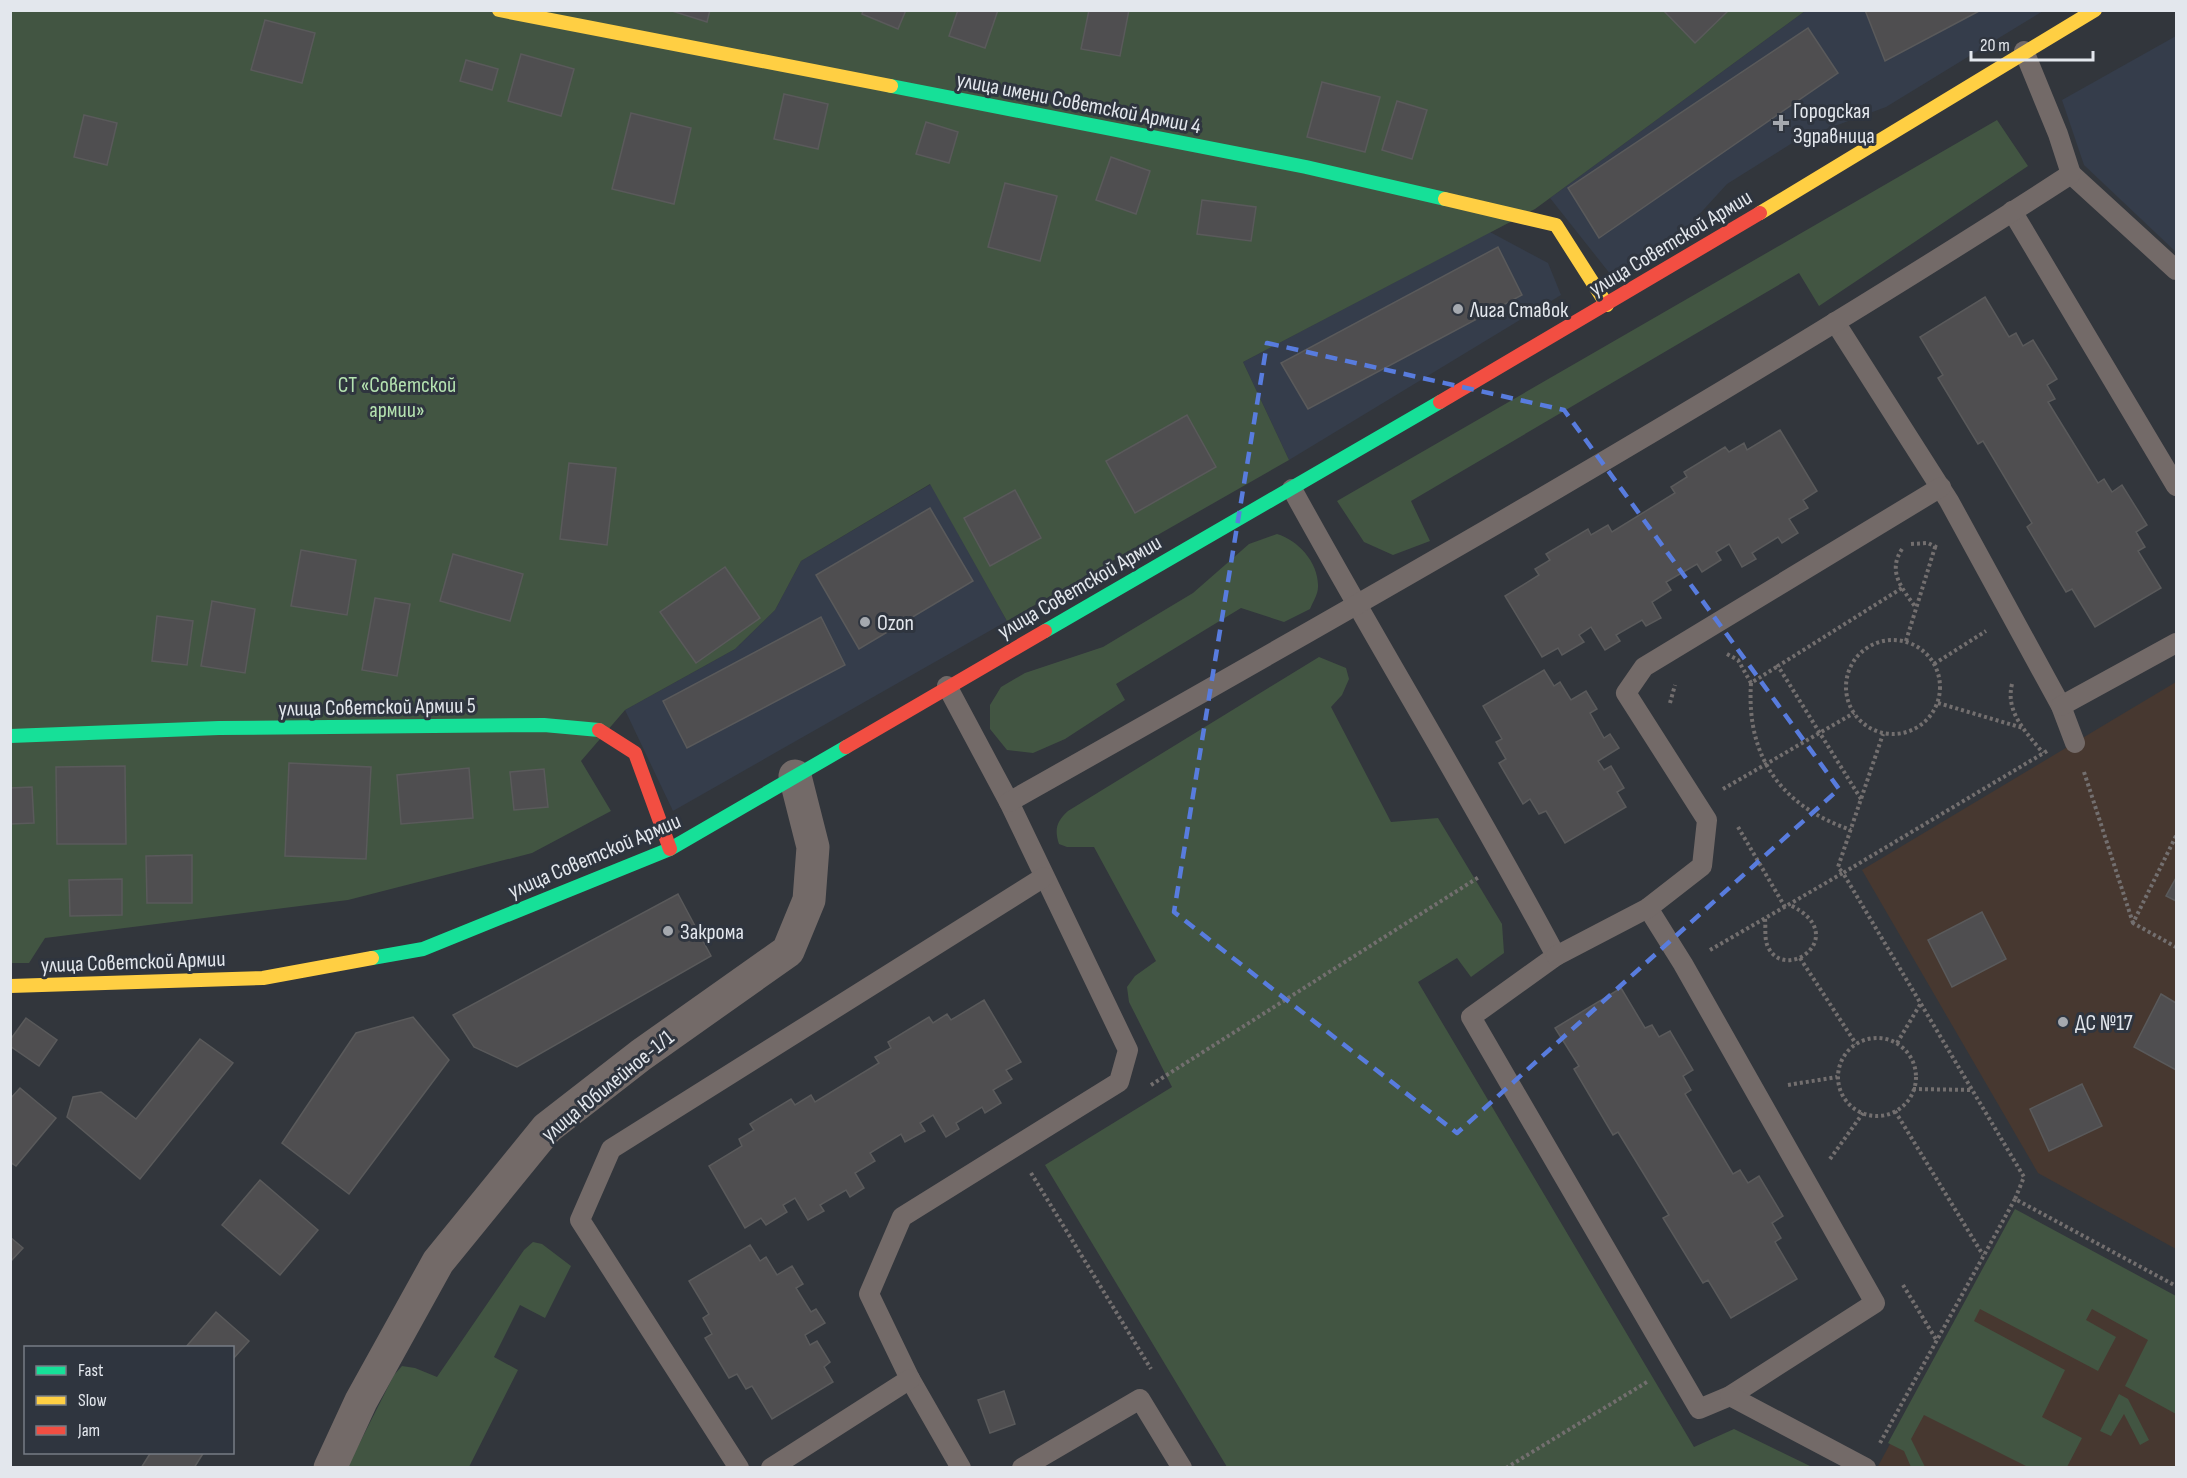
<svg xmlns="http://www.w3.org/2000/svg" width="2187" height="1478" viewBox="0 0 2187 1478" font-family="'Sofia Sans Condensed',sans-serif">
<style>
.built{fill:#353d4b}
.education{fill:#473830}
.green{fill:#425542}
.building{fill:#4f4e50;stroke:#5a5a5b;stroke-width:1.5}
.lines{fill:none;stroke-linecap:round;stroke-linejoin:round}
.path{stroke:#736f6f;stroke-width:4;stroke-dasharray:3 3;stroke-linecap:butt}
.lane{stroke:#736a68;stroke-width:20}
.street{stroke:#736a68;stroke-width:33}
.fast{stroke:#16e098;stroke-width:14}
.slow{stroke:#ffcf43;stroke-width:14}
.jam{stroke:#f24e42;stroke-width:14}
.marked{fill:none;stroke:#587cde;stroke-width:4.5;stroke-dasharray:12 8;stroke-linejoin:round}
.poi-dot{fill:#a5a9af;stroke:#2f353f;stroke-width:2}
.labels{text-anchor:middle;stroke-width:6;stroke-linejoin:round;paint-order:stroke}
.street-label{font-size:22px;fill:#e3e7ed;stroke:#2f353f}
.poi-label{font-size:22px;fill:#e3e7ed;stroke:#2f353f;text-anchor:start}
.park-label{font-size:22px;fill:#b4e2b0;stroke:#2f353f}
</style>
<rect width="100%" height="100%" fill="#32363c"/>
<g class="built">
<polygon points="1805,11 2043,11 1886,107 1797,140 1727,184 1684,231 1611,275 1550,198"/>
<polygon points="2176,36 2176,252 2084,165 2062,100"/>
<polygon points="1490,232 1548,263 1561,295 1289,460 1243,362"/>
<polygon points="931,484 1007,621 673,811 625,710 735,649 775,610 801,561"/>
</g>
<g class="education">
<polygon points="2176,682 2176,1249 2038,1173 1862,870"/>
<polygon points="2015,1213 2176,1300 2176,1467 1877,1468"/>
</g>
<g class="green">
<polygon points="10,11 1805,11 1535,209 1243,362 1289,460 1007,621 930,484 801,561 775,610 735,649 625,710 581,761 611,811 532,853 348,900 45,938 29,963 11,963"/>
<polygon points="1997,120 2028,166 1819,306 1799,273 1411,501 1430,541 1393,555 1364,542 1337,501"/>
<path d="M1277,534c21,6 42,29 41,53 0,7 -5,15 -8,22l-26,13 -43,-14 -125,76 9,16 -60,39 -32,14 -26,-3 -17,-21v-24l11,-18 24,-14 78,-26 90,-54 56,-49z"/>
<path d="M1319,657l27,11 3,11 -7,16 -11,12 60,115 47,-4 64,106 2,29 -33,24 -14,-19 -39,24 276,465 40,-18 78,38h-585l-182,-302 127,-78 -43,-85 -2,-15 8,-11 21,-15 -62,-114h-27l-8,-3c-5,-15 -2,-23 9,-33z"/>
<polygon points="2015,1209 2176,1296 2176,1414 2125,1386 2148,1340 2092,1309 2086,1320 2116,1337 2098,1371 1980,1309 1974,1321 2065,1370 2042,1417 2082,1438 2067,1467 2028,1467 1924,1415 1911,1439 1925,1467 1911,1467 1904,1451 1888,1443"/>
<polygon points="533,1242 542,1244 571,1266 545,1318 520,1305 494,1357 518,1370 469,1467 347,1468 394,1375 402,1366 415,1368 437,1377 524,1250"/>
<polygon points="2119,1394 2128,1399 2149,1440 2140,1445 2124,1414 2111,1436 2100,1431"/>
</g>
<g class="building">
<polygon points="669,10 710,10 707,22"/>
<polygon points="863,10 906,10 898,29 862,14"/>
<polygon points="958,10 998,10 985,48 949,36"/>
<polygon points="1089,10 1129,10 1120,56 1081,49"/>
<polygon points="1663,10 1729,10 1695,43"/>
<polygon points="1865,10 1981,10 1885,61"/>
<polygon points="265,20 315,33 302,83 251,70"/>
<polygon points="1808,28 1838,73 1599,238 1568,188"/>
<polygon points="521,54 574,69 561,116 508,101"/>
<polygon points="466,60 498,69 492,90 460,81"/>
<polygon points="1322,82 1380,97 1365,152 1307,137"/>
<polygon points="784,94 828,104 818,149 774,139"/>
<polygon points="1397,101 1427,110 1412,159 1382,150"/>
<polygon points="631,113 691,128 674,204 612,189"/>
<polygon points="84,115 117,123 107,165 74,157"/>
<polygon points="926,122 958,132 949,163 916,154"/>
<polygon points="1111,157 1150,171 1136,214 1096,200"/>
<polygon points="1005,183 1057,196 1040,261 988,247"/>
<polygon points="1202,200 1256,207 1251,241 1197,234"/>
<polygon points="1498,247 1522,295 1308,409 1281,363"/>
<polygon points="1985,297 2009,337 2016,333 2023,346 2033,340 2057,379 2047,385 2055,399 2048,402 2098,483 2104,479 2112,492 2122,485 2147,525 2136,532 2145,547 2138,551 2161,588 2095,627 2072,589 2066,592 2027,527 2032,523 1983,441 1978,444 1938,378 1943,375 1920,337"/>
<polygon points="1187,415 1216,467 1135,513 1106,461"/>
<polygon points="1780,430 1817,491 1803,500 1808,508 1789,519 1798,533 1782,543 1778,537 1752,553 1756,559 1742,567 1729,544 1716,552 1721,560 1702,572 1697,564 1666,582 1671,590 1652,602 1661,618 1646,626 1642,620 1616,635 1620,641 1605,650 1591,627 1579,635 1584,642 1562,655 1558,648 1542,657 1505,596 1539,575 1535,569 1550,560 1546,554 1588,529 1591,535 1608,525 1612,532 1675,493 1671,487 1687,477 1684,472 1725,447 1729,452 1744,443 1747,450"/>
<polygon points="569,463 616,468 607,545 560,539"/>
<polygon points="1015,490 1041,538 990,566 964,518"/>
<polygon points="930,508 973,581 859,649 816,575"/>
<polygon points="301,550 356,560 347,615 291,606"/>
<polygon points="453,554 523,574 510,621 440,601"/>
<polygon points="725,567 760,618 696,663 660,612"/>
<polygon points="375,598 410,604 397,676 362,670"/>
<polygon points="212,601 255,609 245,673 201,666"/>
<polygon points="157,616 193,621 187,665 152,661"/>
<polygon points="821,617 845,665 687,748 663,701"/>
<polygon points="1544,670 1554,686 1560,682 1571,700 1586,691 1597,709 1590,713 1604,738 1610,734 1619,748 1598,761 1604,770 1611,766 1624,788 1617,792 1626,807 1565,843 1546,811 1539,814 1530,799 1523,804 1499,763 1506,759 1496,742 1502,739 1483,706"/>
<polygon points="289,763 371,767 366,859 285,856"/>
<polygon points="125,766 126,844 57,844 56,767"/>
<polygon points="469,768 473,818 401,824 397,775"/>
<polygon points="544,769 548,807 514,810 510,772"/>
<polygon points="32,787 34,823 10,824 10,788"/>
<polygon points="192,855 192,903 147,903 146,856"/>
<polygon points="2176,878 2176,901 2166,896"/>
<polygon points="122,879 122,915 70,916 69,880"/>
<polygon points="678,894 711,956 517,1067 474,1047 453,1015"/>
<polygon points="1982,912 2006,959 1952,987 1928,940"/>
<polygon points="1621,988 1645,1028 1652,1025 1659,1037 1670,1031 1693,1070 1683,1076 1691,1090 1685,1094 1733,1174 1740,1170 1748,1183 1759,1176 1783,1216 1772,1223 1781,1238 1775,1242 1797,1279 1731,1318 1708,1280 1703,1283 1663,1218 1669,1215 1618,1132 1613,1135 1574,1069 1579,1066 1555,1028"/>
<polygon points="2161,994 2176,1003 2176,1070 2134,1047"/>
<polygon points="984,1000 1021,1062 1006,1070 1012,1079 993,1090 1001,1103 985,1113 982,1107 956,1123 959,1129 946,1137 933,1115 920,1123 925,1131 905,1142 901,1134 870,1153 875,1161 855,1173 864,1188 850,1197 846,1190 820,1205 824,1211 808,1220 795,1198 783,1205 787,1212 766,1225 761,1218 745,1228 709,1166 742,1146 739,1139 754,1130 750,1124 791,1099 795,1105 811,1095 815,1102 879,1063 875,1057 891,1048 888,1042 929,1017 933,1023 947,1014 951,1020"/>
<polygon points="413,1017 449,1060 349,1194 282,1143 356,1033"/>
<polygon points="26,1018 57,1040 39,1066 10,1046 10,1040"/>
<polygon points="200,1039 233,1063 140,1179 67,1117 73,1097 101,1092 136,1119"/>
<polygon points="2082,1084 2102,1126 2049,1151 2030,1109"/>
<polygon points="20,1088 56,1118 16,1166 10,1162 10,1099"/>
<polygon points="260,1180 318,1230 280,1275 222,1225"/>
<polygon points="10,1237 23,1248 10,1262"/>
<polygon points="750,1245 760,1261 766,1257 777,1275 792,1266 803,1284 796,1288 811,1312 816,1309 825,1323 805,1335 810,1345 817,1341 830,1362 824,1367 833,1382 772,1419 752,1386 746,1389 737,1374 729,1378 705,1338 712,1334 703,1318 709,1314 689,1281"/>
<polygon points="216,1312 249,1341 232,1360 232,1348 185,1348"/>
<polygon points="1004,1391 1015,1424 990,1433 978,1400"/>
<polygon points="151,1452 204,1452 194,1468 141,1468"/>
</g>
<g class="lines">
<g class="path">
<polyline points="1911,544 1928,543 1938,548"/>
<path d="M1902,549c-15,23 0,39 14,59"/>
<circle cx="1893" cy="687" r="47"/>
<polyline points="1906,641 1936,544"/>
<polyline points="1727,654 1738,660 1751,683 1778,666"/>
<polyline points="1934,664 1986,631"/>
<path d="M1751,683c-5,74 30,123 100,147"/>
<path d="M2012,684c-7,28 14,48 31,69"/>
<polyline points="1670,703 1675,685"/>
<polyline points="1938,703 2023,728"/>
<polyline points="2047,751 1843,873 2024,1177 2015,1199 2176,1286"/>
<polyline points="2084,772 2133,923"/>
<polyline points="1723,789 1854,713"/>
<polyline points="1861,799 1778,666 1902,588"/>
<polyline points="1738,827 1785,907"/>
<polyline points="2176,836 2133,923 2176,947"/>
<path d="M1765,919c1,9 -1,20 3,28 18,37 84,-12 22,-42"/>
<polyline points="1710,950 1843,873 1838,867 1883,734"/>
<polyline points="1800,958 1856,1044"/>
<circle cx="1877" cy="1077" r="39"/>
<polyline points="1897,1043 1921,1003"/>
<polyline points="1151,1085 1479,877"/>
<polyline points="1788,1085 1837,1077"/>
<polyline points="1913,1089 1972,1090"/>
<polyline points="1895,1111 1983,1255"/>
<polyline points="1830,1159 1863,1113"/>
<polyline points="1031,1173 1151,1369"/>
<polyline points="1903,1285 1937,1341"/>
<polyline points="1880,1443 2015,1199"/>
<polyline points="1506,1468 1647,1382"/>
</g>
<g class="lane">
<polyline points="2071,174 2176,270"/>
<polyline points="2012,211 2176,486"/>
<polyline points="1835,322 1949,501 2061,706 2075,743"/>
<path d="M1292,489c86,157 180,309 264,467l-85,61 228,392 31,-13 145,-93 -192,-339 -35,-56"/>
<polyline points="947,686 1009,802 1128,1050 1119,1082 902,1217 869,1294 910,1379 961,1468"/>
<polyline points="2061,706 2176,643"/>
<path d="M1009,802c358,-202 717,-405 1062,-628l-13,-40 -34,-83"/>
<polyline points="1556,956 1648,908 1702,866 1707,820 1626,693 1644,667 1941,487"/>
<polyline points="1730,1396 1866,1468"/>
<polyline points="739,1468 580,1220 611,1149 1044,877"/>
<polyline points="771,1468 910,1379"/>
<polyline points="1022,1468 1140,1399 1182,1468"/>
</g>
<polyline class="street" points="330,1468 361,1401 438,1262 547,1128 641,1055 788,951 809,900 813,847 795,776"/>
<g class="fast">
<polyline points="891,86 1306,167 1445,199"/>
<polyline points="1045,631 1440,402"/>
<polyline points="10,736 219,728 544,725 599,730"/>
<polyline points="372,958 423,949 670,849 846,747"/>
</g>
<g class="slow">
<polyline points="499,10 891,86"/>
<polyline points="1445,199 1556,225 1607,305"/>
<polyline points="1760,213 2095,10"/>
<polyline points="10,986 263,978 372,958"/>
</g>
<g class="jam">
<polyline points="1440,402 1760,213"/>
<polyline points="599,730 635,753 670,849"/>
<polyline points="846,747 1045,631"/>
</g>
</g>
<path class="marked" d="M1267,343l297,67 275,379 -382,344 -283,-221z"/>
<g class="poi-dot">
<path d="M1778 114h6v6h6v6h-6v6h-6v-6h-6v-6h6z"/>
<circle cx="1458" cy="309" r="6"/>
<circle cx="865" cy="622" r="6"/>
<circle cx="668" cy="931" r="6"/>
<circle cx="2063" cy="1022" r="6"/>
</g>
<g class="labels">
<g class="street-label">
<text transform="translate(1079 102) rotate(11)" y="8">улица имени Советской Армии 4</text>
<text transform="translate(1670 242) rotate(-31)" y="8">улица Советской Армии</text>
<text transform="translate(1079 586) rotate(-30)" y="8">улица Советской Армии</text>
<text transform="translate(377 706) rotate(-1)" y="8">улица Советской Армии 5</text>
<text transform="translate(594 855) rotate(-23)" y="8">улица Советской Армии</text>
<text transform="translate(133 961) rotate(-2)" y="8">улица Советской Армии</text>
<text transform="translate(607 1085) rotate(-39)" y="8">улица Юбилейное-1/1</text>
</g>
<g class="poi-label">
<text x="1793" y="118">Городская<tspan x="1793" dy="25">Здравница</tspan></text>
<text x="1470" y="317">Лига Ставок</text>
<text x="877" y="630">Ozon</text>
<text x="680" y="939">Закрома</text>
<text x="2075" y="1030">ДС №17</text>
</g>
<g class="park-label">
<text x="397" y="392">СТ «Советской<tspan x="397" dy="25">армии»</tspan></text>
</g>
</g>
<rect width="2187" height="1478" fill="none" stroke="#e3e7ed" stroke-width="24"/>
<rect x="24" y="1346" width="210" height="108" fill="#2f353f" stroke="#777c85" stroke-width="1.5"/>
<rect x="36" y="1366" width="30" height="9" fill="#16e098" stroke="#777c85" stroke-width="1.5"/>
<text x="78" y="1376" font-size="18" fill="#e3e7ed">Fast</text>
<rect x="36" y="1396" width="30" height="9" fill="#ffcf43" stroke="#777c85" stroke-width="1.5"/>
<text x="78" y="1406" font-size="18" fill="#e3e7ed">Slow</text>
<rect x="36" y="1426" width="30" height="9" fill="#f24e42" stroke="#777c85" stroke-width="1.5"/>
<text x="78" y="1436" font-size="18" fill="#e3e7ed">Jam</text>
<path d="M1971 51v9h122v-9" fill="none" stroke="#e3e7ed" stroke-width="3"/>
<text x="1980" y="51" font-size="18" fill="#e3e7ed" stroke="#2f353f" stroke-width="4.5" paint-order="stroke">20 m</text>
</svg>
